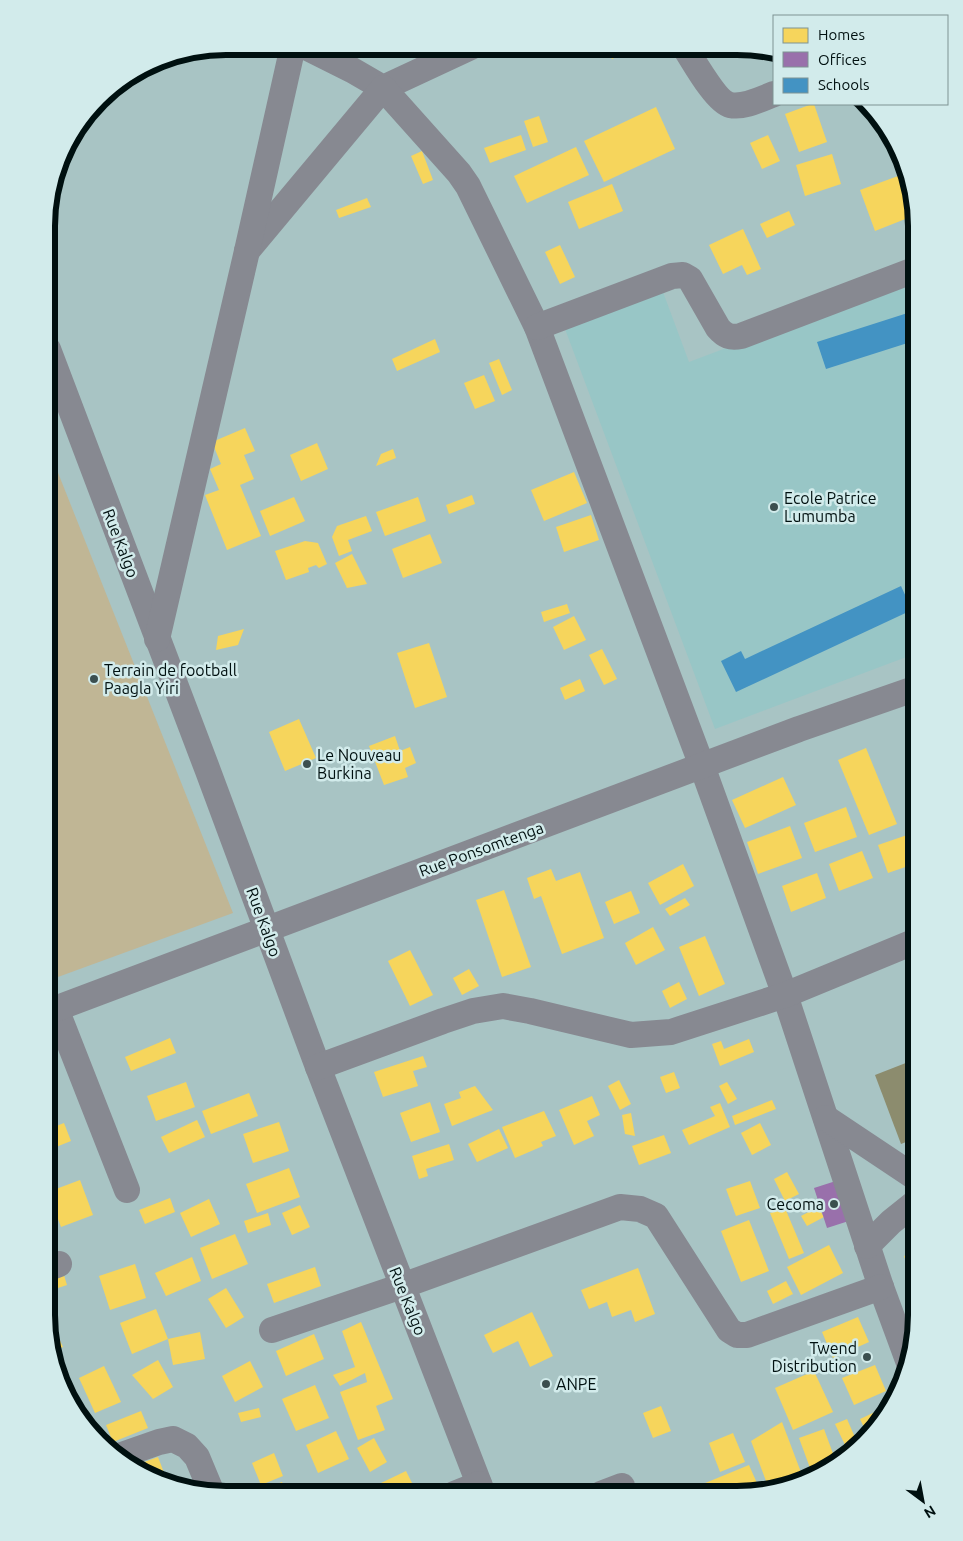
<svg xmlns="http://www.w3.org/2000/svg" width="963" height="1541" viewBox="0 0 963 1541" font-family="Ubuntu,sans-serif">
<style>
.built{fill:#98c6c6}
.green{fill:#c0b695}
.homes{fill:#f6d55c}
.offices{fill:#9970ab}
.schools{fill:#4393c3}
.industry{fill:#8c8c6e}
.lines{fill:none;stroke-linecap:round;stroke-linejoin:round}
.minor{stroke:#878991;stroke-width:26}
.poi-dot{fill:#3b4f4f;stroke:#d2ebeb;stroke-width:2}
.labels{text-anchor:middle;stroke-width:5;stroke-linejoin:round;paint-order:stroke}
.poi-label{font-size:16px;fill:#001010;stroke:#d2ebeb;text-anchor:start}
.street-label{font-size:16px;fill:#001010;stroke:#d2ebeb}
.rim{fill:none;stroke:#001010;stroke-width:6}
</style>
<rect width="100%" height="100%" fill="#a8c4c4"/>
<polygon class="built" points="917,276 917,653 715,729 565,329 663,292 689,362"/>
<polygon class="green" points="47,445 233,913 47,981"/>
<g class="homes">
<polygon points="606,47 635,47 612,59"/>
<polygon points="812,104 814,104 827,142 799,152 785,114"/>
<polygon points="656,107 675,149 604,182 584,141"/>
<polygon points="539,116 548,142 533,147 524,121"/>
<polygon points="521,135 526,150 490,163 484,148"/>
<polygon points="768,135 780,161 762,169 750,143"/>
<polygon points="576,147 589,175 527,203 514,176"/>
<polygon points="422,151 433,180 423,184 411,156"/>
<polygon points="832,154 841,184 805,196 796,165"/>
<polygon points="898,176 913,216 875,231 860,190"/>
<polygon points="612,184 623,211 579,229 568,202"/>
<polygon points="367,198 371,207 339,218 336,210"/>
<polygon points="789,211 795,225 767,238 760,224"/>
<polygon points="743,229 761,269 747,275 742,265 723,274 709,245"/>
<polygon points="560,245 575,277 560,284 545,252"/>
<polygon points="435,339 440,352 397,371 392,359"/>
<polygon points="499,359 512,390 502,395 489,363"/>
<polygon points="484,375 495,401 475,409 464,383"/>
<polygon points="245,428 255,451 244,455 254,479 240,485 261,536 227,550 205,495 219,490 210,469 221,464 212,442"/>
<polygon points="317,443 328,469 301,481 290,455"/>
<polygon points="393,449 396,458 376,466 381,454"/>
<polygon points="574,472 587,503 544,521 531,490"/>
<polygon points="472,495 475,504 449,514 446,505"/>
<polygon points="294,497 305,521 270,536 260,511"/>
<polygon points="418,497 426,521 385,536 376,512"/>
<polygon points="591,515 599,540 564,552 556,527"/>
<polygon points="366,516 372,531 348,540 352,551 339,556 332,537 337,526"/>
<polygon points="430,534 442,563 403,578 392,549"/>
<polygon points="305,541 318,543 327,564 319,568 316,565 308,568 309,572 286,580 275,551"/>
<polygon points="352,554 367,584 347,588 335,563"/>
<polygon points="567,604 570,613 544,622 541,612"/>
<polygon points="574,616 586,640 564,650 553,627"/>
<polygon points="244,629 238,645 216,650 218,636"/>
<polygon points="429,643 447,697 415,708 397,653"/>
<polygon points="602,649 617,679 604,685 589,655"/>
<polygon points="580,679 585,691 565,700 560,688"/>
<polygon points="299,719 316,758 285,771 269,732"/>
<polygon points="395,736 400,751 410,747 416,763 405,768 408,777 384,785 369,746"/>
<polygon points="866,748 897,824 869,835 838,760"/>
<polygon points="783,777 796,805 745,828 732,800"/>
<polygon points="846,807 857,837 815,852 804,823"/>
<polygon points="790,826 802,858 758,874 747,842"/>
<polygon points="910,834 917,852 917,863 888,873 878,845"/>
<polygon points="862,851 873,878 839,891 829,864"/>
<polygon points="683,864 694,886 660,905 648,883"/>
<polygon points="551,869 556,881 580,872 604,938 562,954 541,896 534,899 527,878"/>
<polygon points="817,873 826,898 791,912 782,886"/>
<polygon points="504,890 531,967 502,977 476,900"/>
<polygon points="631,891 640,913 614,924 605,902"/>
<polygon points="685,898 690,905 670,916 665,909"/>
<polygon points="653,927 665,950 636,965 625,943"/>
<polygon points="705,936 725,984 699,996 679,947"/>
<polygon points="410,950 433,995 410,1006 388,961"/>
<polygon points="469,969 479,986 462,995 453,978"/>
<polygon points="679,982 687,999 670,1008 662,991"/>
<polygon points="170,1038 176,1053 131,1071 125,1057"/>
<polygon points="749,1039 754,1052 720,1066 712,1044 721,1041 724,1049"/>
<polygon points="423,1056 427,1067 413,1071 418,1086 383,1097 374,1072"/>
<polygon points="674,1072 680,1088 666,1093 660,1077"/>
<polygon points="619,1080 631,1104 620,1110 608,1086"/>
<polygon points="186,1082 195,1107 156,1121 147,1096"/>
<polygon points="727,1082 737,1099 728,1104 719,1086"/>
<polygon points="475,1086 493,1110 452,1126 444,1104 461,1098 459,1092"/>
<polygon points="249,1093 258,1116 211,1134 202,1111"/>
<polygon points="592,1096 600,1115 587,1121 594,1136 574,1145 559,1110"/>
<polygon points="772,1100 776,1109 735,1125 732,1116"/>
<polygon points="430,1102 440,1132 411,1142 400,1113"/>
<polygon points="720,1103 730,1127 689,1145 682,1130 715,1116 710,1107"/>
<polygon points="544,1111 556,1136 541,1142 543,1146 515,1158 502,1127"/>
<polygon points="631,1113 635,1136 625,1134 622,1115"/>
<polygon points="197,1120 205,1137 169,1153 161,1137"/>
<polygon points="279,1122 289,1151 253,1163 243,1134"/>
<polygon points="64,1123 71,1141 46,1151 46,1130"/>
<polygon points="760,1123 771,1145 752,1155 741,1133"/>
<polygon points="499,1129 508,1148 477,1162 468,1144"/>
<polygon points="664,1135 671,1153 639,1165 632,1146"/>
<polygon points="449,1144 454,1160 426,1169 428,1176 419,1179 412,1156"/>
<polygon points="289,1168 300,1197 257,1213 246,1184"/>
<polygon points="787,1172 799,1194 785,1201 774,1179"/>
<polygon points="80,1180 93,1215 61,1227 48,1192"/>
<polygon points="750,1181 760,1208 736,1216 726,1189"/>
<polygon points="170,1198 175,1212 145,1224 139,1210"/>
<polygon points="209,1199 220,1224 191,1237 180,1213"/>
<polygon points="300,1205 310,1227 292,1235 282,1213"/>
<polygon points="818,1207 824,1217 807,1226 801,1216"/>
<polygon points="785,1208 804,1253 789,1259 770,1213"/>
<polygon points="268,1213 271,1225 248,1233 244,1221"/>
<polygon points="749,1220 769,1271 741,1282 721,1231"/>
<polygon points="235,1234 248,1264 212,1279 200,1248"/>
<polygon points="829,1245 843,1273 801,1295 787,1267"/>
<polygon points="916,1251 916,1278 913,1280 904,1256"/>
<polygon points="192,1257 201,1281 166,1296 155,1273"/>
<polygon points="135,1264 146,1298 110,1310 99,1276"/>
<polygon points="315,1267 321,1286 274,1303 267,1284"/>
<polygon points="638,1268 655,1314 635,1322 631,1310 612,1317 607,1302 589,1309 581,1290"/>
<polygon points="63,1272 67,1285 46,1292 46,1277"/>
<polygon points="786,1281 793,1294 773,1304 767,1291"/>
<polygon points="226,1288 244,1317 226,1328 208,1299"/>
<polygon points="156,1309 168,1339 132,1354 120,1323"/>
<polygon points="532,1312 553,1356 530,1367 518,1341 493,1353 484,1335"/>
<polygon points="47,1314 63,1347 53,1351 46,1315"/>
<polygon points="858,1317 869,1342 833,1358 822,1332"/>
<polygon points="361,1322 393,1399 376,1406 385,1430 358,1440 340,1392 367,1382 365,1373 340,1386 333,1375 355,1367 342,1331"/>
<polygon points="200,1332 205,1359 173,1365 168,1339"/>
<polygon points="314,1334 324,1359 286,1376 276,1351"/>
<polygon points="158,1360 173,1387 153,1399 132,1375"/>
<polygon points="250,1361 263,1387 235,1402 222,1376"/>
<polygon points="875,1365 886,1391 854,1405 842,1378"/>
<polygon points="104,1366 121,1402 95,1413 79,1378"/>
<polygon points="814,1371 833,1412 793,1430 775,1388"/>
<polygon points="315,1385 329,1418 296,1431 282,1399"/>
<polygon points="890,1405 880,1424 867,1434 860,1419"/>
<polygon points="661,1406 671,1431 653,1438 643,1413"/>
<polygon points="259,1408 261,1417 241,1422 238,1413"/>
<polygon points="141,1411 148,1428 113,1442 106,1425"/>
<polygon points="847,1419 857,1442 846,1447 835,1424"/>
<polygon points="782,1422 802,1475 769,1489 751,1441"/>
<polygon points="824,1429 835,1459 813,1476 799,1438"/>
<polygon points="336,1431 349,1459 318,1473 306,1445"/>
<polygon points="733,1433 745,1462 720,1472 709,1443"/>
<polygon points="374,1438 387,1462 370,1472 357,1448"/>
<polygon points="274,1453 283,1476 261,1485 252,1463"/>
<polygon points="158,1457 166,1478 137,1466 136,1465"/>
<polygon points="749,1465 760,1490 738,1495 702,1495 698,1486"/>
<polygon points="406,1471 414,1487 401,1494 386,1494 381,1483"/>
<polygon points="282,1482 287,1493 265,1493 263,1490"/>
</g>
<polygon class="offices" points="842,1179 855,1219 827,1228 814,1188"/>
<g class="schools">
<polygon points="917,310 917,340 826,369 817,342"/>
<polygon points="901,586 912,610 736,692 721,661 741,651 745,659"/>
</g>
<polygon class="industry" points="916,1059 916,1138 901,1144 875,1075"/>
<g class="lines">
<g class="minor">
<polyline points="304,46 352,70 383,88 471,47"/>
<path d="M685,48c8,12 31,54 45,57 14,3 31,-6 44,-11"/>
<polyline points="247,251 383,88 459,173 468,186 537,327 702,766 785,995 881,1287 909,1363"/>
<path d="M537,327l135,-51 11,-1 7,4 28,49c7,8 12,10 23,8l176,-67"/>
<polyline points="48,349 208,771 318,1067 483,1494"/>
<polyline points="157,639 247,251 293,46"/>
<polyline points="56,1009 127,1190"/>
<polyline points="47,1012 799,729 917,688"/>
<polyline points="318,1067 443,1021 473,1011 503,1006 530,1011 631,1035 671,1032 785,995 916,941"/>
<polyline points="826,1118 916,1178"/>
<polyline points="867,1246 891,1222 916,1202"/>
<polyline points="46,1269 59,1264"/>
<polyline points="272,1330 402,1286 620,1207 640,1209 656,1216 729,1330 737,1335 747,1335 881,1287"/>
<polyline points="116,1457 159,1442 173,1439 187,1446 197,1457 212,1493"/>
<polyline points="454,1494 479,1484"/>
<polyline points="601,1494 622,1486"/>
</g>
</g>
<g class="poi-dot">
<circle cx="774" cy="507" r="5"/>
<circle cx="94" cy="679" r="5"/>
<circle cx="307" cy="764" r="5"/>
<circle cx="834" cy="1204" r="5"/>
<circle cx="867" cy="1357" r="5"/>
<circle cx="546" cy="1384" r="5"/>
</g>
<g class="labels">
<g class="poi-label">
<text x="784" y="504">Ecole Patrice<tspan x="784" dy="18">Lumumba</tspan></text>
<text x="104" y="676">Terrain de football<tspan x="104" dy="18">Paagla Yiri</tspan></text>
<text x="317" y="761">Le Nouveau<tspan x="317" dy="18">Burkina</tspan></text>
<text x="824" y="1210" text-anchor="end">Cecoma</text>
<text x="857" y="1354" text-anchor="end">Twend<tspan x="857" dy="18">Distribution</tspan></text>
<text x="556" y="1390">ANPE</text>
</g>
<g class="street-label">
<text transform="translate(121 543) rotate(69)" y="6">Rue Kalgo</text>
<text transform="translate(481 849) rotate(-20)" y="6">Rue Ponsomtenga</text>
<text transform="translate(264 922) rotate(70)" y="6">Rue Kalgo</text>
<text transform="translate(408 1301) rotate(68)" y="6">Rue Kalgo</text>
</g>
</g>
<path d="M0 0H963V1541H0ZM226 55H737A171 171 0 0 1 908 226V1315A171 171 0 0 1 737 1486H226A171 171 0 0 1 55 1315V226A171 171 0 0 1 226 55Z" fill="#d2ebeb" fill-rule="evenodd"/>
<path class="rim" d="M226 55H737A171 171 0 0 1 908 226V1315A171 171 0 0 1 737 1486H226A171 171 0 0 1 55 1315V226A171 171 0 0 1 226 55Z"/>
<rect x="773" y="15" width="175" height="90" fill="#d2ebeb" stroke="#7e9393"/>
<rect x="783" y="28" width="25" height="15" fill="#f6d55c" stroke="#7e9393"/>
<text x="818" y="40" font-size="15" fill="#001010">Homes</text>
<rect x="783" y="52" width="25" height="15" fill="#9970ab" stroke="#7e9393"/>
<text x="818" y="65" font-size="15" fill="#001010">Offices</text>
<rect x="783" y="78" width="25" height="15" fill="#4393c3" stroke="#7e9393"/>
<text x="818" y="90" font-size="15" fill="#001010">Schools</text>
<g transform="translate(923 1501) rotate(148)" stroke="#d2ebeb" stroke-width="4" paint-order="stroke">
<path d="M0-4L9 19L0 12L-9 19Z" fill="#001010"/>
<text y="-8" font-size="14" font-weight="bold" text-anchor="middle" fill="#001010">N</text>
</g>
</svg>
